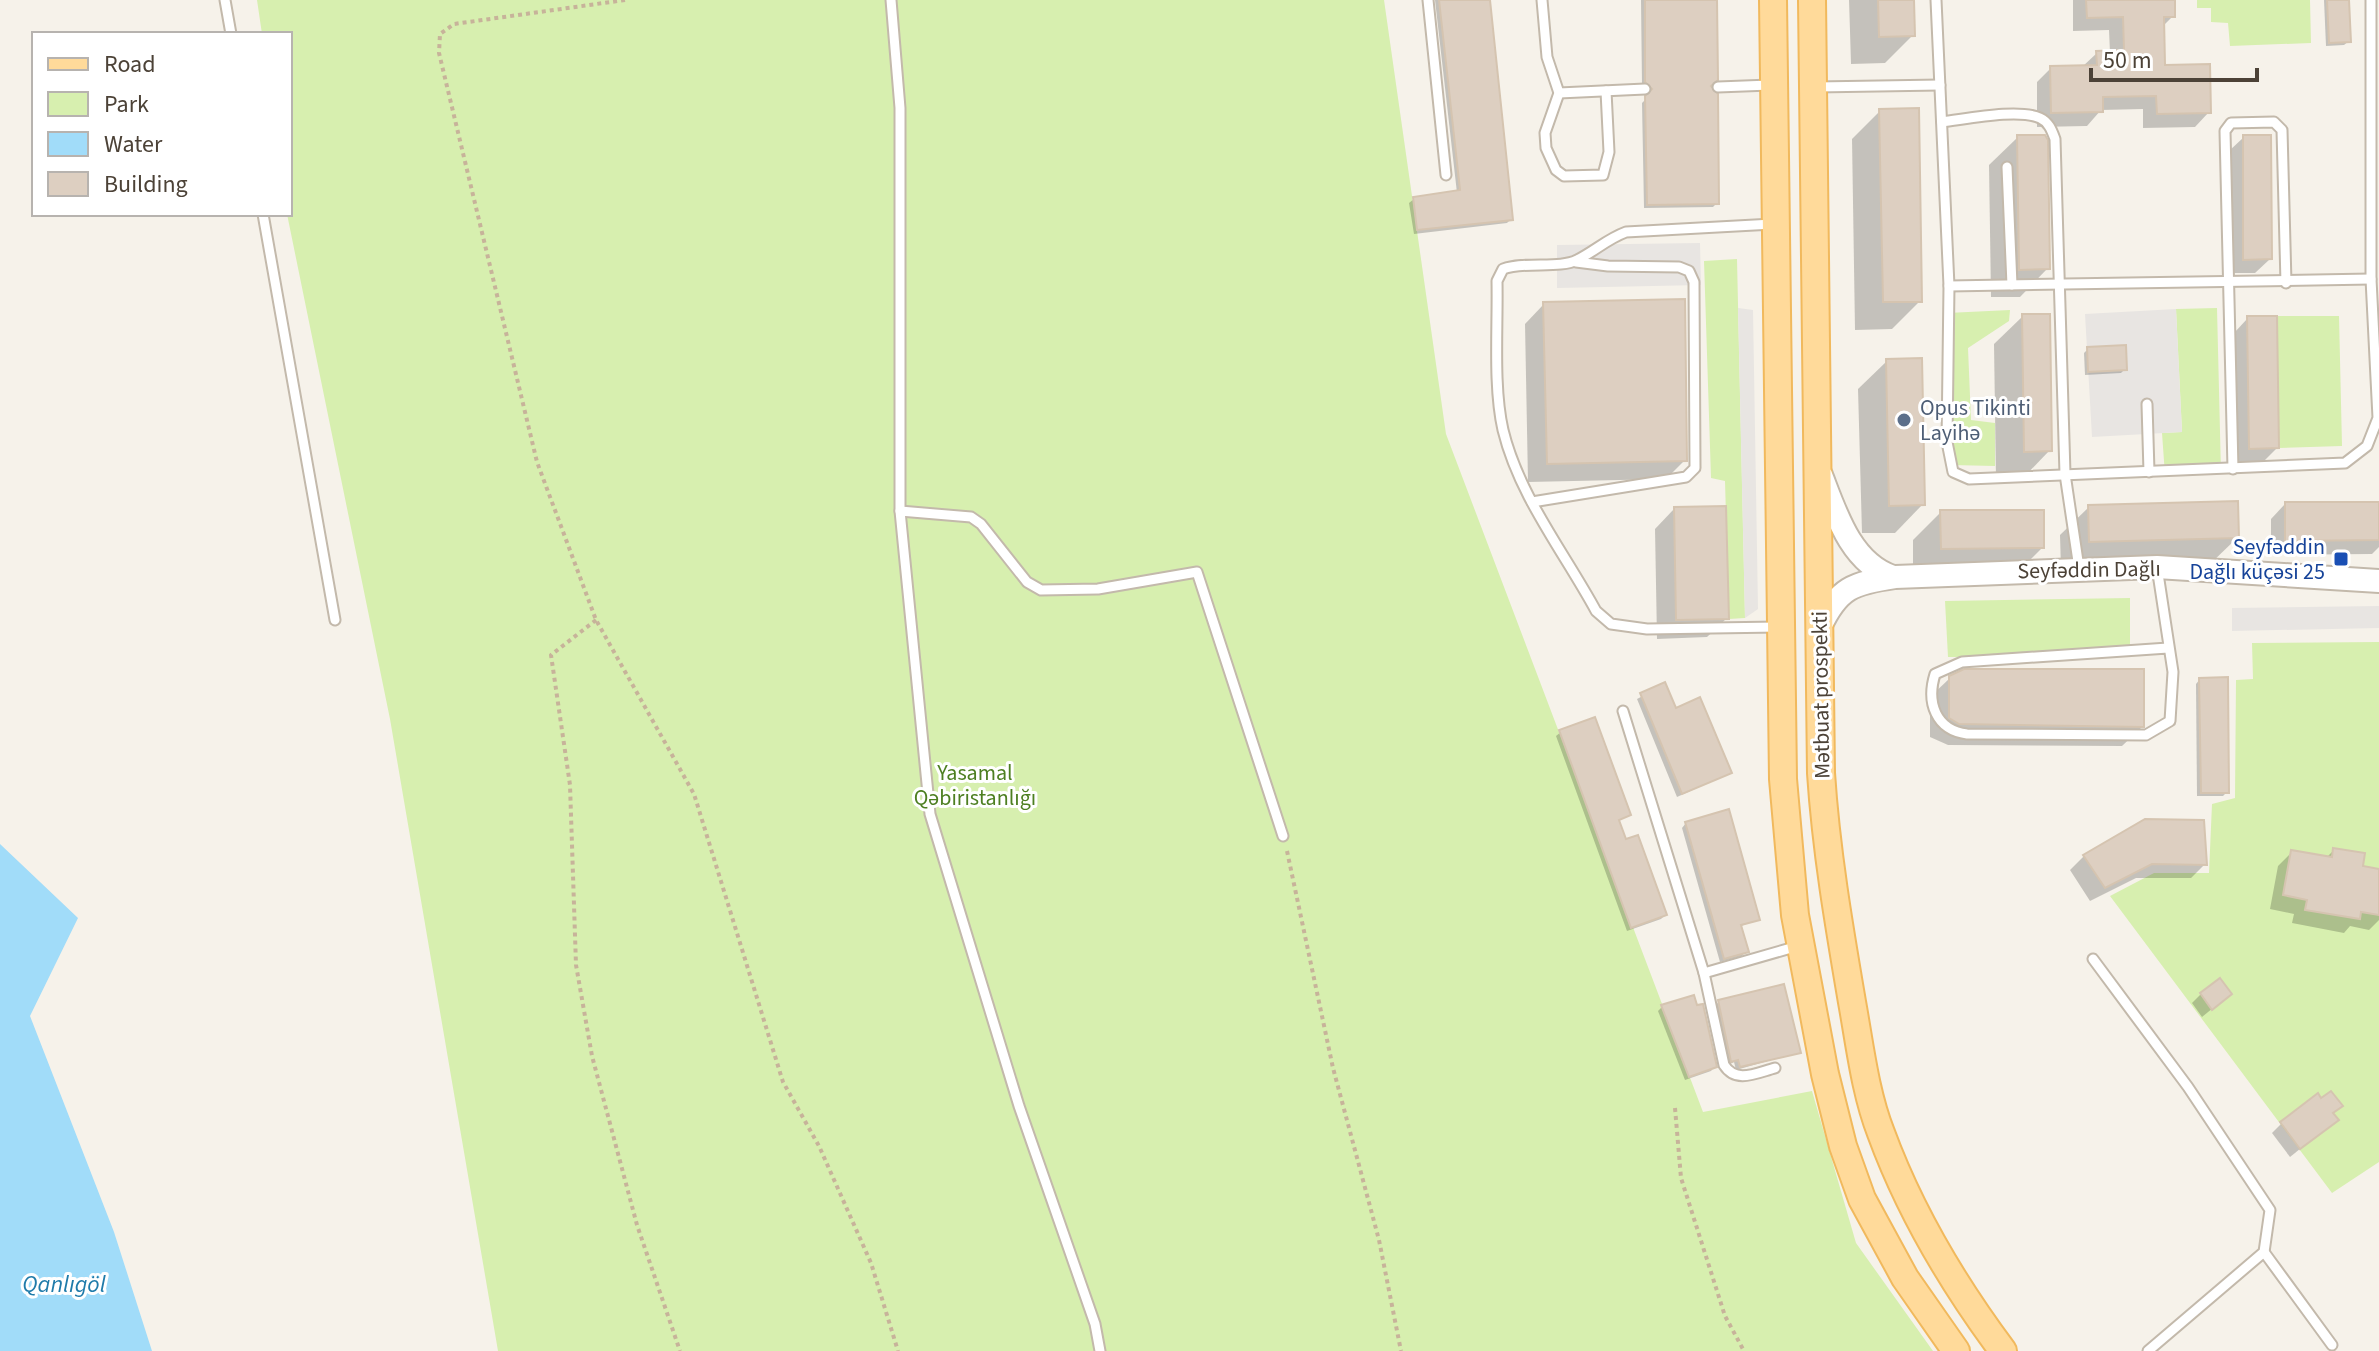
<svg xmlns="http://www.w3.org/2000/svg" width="2379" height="1351" viewBox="0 0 2379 1351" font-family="'Source Sans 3',sans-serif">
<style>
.green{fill:#d7efaf}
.parking{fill:#e8e5e2}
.water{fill:#a1dcf9}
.shadow{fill:#0003}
.building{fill:#ddcfc1;stroke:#d5c4b0;stroke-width:2}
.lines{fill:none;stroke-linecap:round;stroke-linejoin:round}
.service-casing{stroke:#c3b9ab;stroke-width:13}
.tertiary-casing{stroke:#c3b9ab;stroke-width:26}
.primary-casing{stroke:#f1b95d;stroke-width:30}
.path{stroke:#c7b39a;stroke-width:4;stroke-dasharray:4 4;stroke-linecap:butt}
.service{stroke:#fff;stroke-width:9}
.tertiary{stroke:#fff;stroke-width:22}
.primary{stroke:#ffda9a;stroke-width:26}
.service-dot{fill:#5c6f8a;stroke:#fff;stroke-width:3}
.transit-dot{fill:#1a4fb4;stroke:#fff;stroke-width:3}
.labels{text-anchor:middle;stroke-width:6;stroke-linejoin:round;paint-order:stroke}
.service-label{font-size:22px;fill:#4e5e75;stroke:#fff;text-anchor:start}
.transit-label{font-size:22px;fill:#164399;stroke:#fff;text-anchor:end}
.street-label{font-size:22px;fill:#4c4237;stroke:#fff}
.park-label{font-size:22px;fill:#4d7f21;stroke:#fff}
.water-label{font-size:24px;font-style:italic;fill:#1f7baa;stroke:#fff}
</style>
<rect width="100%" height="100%" fill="#f6f2ea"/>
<g class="green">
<polygon points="257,0 1384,0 1446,434 1703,1112 1812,1091 1856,1243 1933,1351 498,1351 390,719 287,214 290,214 290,34 262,34"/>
<polygon points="2197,0 2310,0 2311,43 2230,46 2228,23 2211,22 2211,8 2197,8"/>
<polygon points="1737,259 1745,618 1729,619 1725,481 1711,478 1704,261"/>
<polygon points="2217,308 2221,473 2165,475 2162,433 2182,432 2176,309"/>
<polygon points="2010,310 2009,321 1968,348 1971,420 1995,423 1995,466 1951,465 1947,313"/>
<polygon points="2277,316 2339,316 2342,446 2279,448"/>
<polygon points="2130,598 2130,657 1948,657 1945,601"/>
<polygon points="2379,642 2379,1162 2332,1193 2110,896 2154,873 2209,873 2212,804 2235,798 2236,680 2253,679 2252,643"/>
</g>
<g class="parking">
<polygon points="1700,243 1701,285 1557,288 1557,245"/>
<polygon points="1738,308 1753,310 1758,609 1745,618"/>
<polygon points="2176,309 2182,432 2092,437 2085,314"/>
<polygon points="2379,606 2379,628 2232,631 2232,608"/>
</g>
<polygon class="water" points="0,844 78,918 30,1016 114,1232 152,1351 0,1351"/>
<g class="shadow">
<polygon points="1435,0 1488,0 1511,219 1507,223 1414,234 1409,203 1414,199 1457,193"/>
<polygon points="1641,0 1715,0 1708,86 1717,203 1713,207 1644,208 1642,103 1650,95 1642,86"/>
<polygon points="1849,0 1912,0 1913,35 1885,63 1851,64"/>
<polygon points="2073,0 2173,0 2173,16 2162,27 2164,67 2209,112 2195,127 2143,128 2143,109 2101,110 2087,126 2037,127 2037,82 2051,68 2082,67 2097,53 2110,53 2109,30 2073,31"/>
<polygon points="2324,0 2347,0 2349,41 2344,45 2326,46"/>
<polygon points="1880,111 1920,301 1892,329 1855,330 1852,139"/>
<polygon points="2018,137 2048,268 2020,297 1991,297 1989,165"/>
<polygon points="2244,137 2270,259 2255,273 2230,273 2229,151"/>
<polygon points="1544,304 1685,460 1666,479 1528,482 1525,324"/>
<polygon points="2023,316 2050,450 2022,479 1996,479 1994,344"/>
<polygon points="2248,318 2277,448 2263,462 2236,463 2234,333"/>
<polygon points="2088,349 2125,369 2121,373 2085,375 2084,353"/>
<polygon points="1887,361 1923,504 1895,533 1862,533 1858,389"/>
<polygon points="2285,504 2379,504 2379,547 2372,554 2271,555 2271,519"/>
<polygon points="2089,507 2237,538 2208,566 2061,569 2060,535"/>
<polygon points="1674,509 1727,618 1707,637 1657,639 1655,529"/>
<polygon points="1941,512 2042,548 2014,576 1913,577 1913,540"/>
<polygon points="1950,678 2142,727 2122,746 1948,745 1930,737 1930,697"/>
<polygon points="2200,679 2227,792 2223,796 2197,796 2196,684"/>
<polygon points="1664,685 1674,710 1730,773 1677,797 1637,699"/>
<polygon points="1561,732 1628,814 1618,821 1624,841 1665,915 1661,919 1627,931 1556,736"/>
<polygon points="1686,823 1758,919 1739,927 1746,951 1742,956 1720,962 1682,828"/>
<polygon points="2334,850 2361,868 2379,871 2379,920 2369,930 2350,926 2344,933 2292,923 2294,914 2270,909 2278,866 2292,852 2326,858"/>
<polygon points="2084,856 2205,864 2191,878 2136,878 2090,901 2070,870"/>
<polygon points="2201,994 2230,994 2202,1017 2192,1003"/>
<polygon points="1719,1002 1799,1052 1736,1070 1734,1062 1728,1065 1714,1006"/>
<polygon points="1662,1007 1715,1066 1711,1071 1685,1080 1658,1011"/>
<polygon points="2332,1114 2336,1120 2290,1157 2272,1133 2281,1124"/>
</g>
<g class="building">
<polygon points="1439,0 1490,0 1513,220 1417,230 1413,197 1460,190"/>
<polygon points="1645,0 1717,0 1718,80 1711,86 1718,94 1719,204 1647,205 1645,96 1652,89 1645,82"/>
<polygon points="1878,0 1914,0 1915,36 1879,37"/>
<polygon points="2086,0 2175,0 2175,17 2164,17 2165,65 2210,64 2211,113 2157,114 2156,96 2103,97 2103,112 2051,113 2050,66 2097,65 2096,51 2124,50 2123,17 2087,18"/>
<polygon points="2327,0 2349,0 2351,42 2329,43"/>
<polygon points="1919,108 1922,302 1883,302 1879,109"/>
<polygon points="2017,135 2045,135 2048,140 2050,269 2019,270"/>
<polygon points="2243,135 2271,135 2272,259 2243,260"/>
<polygon points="1685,299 1687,461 1547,464 1543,302"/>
<polygon points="2022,314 2050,314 2052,451 2024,452"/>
<polygon points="2247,316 2277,316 2279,448 2249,449"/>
<polygon points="2126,345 2127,370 2088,372 2087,347"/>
<polygon points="1922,358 1925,505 1889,506 1886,359"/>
<polygon points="2238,501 2239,538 2089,542 2088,505"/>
<polygon points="2285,502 2379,502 2379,540 2285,541"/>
<polygon points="1726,506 1729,619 1676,620 1674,507"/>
<polygon points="1940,510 2044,510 2044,548 1941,549"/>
<polygon points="1964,669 2144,669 2144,727 1959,724 1949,718 1949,676"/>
<polygon points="2228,677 2229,793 2201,793 2199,678"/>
<polygon points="1665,682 1676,708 1700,697 1732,773 1682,794 1640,693"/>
<polygon points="1595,717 1631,815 1619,820 1626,839 1638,835 1667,915 1631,928 1559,730"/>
<polygon points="1729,809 1760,920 1741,925 1749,952 1724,959 1685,822"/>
<polygon points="2145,819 2204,820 2207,865 2152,864 2105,888 2083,855"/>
<polygon points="2333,848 2365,853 2363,866 2379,869 2379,915 2361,912 2360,919 2305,910 2307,900 2283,895 2291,850 2332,857"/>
<polygon points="2220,978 2232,994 2212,1010 2200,993"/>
<polygon points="1784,984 1801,1053 1740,1067 1738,1060 1731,1062 1718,1000"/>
<polygon points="1694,995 1697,1005 1703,1004 1717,1067 1689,1077 1661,1005"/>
<polygon points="2331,1091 2343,1106 2333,1113 2339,1120 2300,1149 2280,1122 2318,1093 2321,1098"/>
</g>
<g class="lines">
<g class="service-casing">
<g id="service">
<polyline points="225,0 231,34"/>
<polyline points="891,0 900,108 900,511 930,814 1019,1106 1095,1324 1100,1351"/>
<polyline points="1428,0 1446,175"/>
<polyline points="1542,0 1547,57 1559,93 1545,133 1546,148 1556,170 1564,176 1603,175 1609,152 1606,91"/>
<polyline points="1936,0 1949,286 1947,442 1953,472 1969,479 2345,463 2367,446 2378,418 2371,279 2371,0"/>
<polyline points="1718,87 1770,85"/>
<polyline points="1816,87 1940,85"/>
<polyline points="1559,93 1645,89"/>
<path d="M1942,122c25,-3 76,-14 98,-4 9,4 12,13 15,21l10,335 14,94"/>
<polyline points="2007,167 2012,285"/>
<polyline points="263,214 335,620"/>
<path d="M1773,224l-147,8c-19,7 -31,19 -49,28 -17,9 -52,1 -74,9l-6,12c1,46 -4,105 6,149 16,66 61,122 93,181l15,13 36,5 131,-2"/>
<polyline points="1949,286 2371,279"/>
<polyline points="2147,404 2149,472"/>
<polyline points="2233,469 2225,131 2231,123 2274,122 2282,130 2286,283"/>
<polyline points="1532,502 1686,477 1695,468 1694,282 1689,271 1679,267 1608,266 1576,262"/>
<polyline points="900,511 971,517 981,524 1027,582 1041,590 1098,589 1197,572 1283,836"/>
<path d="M2157,567l16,105 -3,49 -24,14 -179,-1c-31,-4 -41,-31 -32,-60l27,-12 206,-14"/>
<path d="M1623,711l81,262 20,92c12,19 32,8 51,3"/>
<polyline points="2093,959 2188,1087 2270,1210 2264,1252 2148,1351"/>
<polyline points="1704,973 1798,946"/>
<polyline points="2264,1252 2332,1345"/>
</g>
</g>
<g class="tertiary-casing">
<g id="tertiary">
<path d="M1821,475c15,39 30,88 72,102"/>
<path d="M1820,627c18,-39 33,-44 75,-50l262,-10 222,14"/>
</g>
</g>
<g class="primary-casing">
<g id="primary">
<polyline points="1773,0 1783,779 1795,915 1825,1074 1843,1146 1862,1199 1905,1278 1956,1351"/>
<path d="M1812,0l9,773c5,77 18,153 31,229 8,44 13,90 29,131 29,79 72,151 122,218"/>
</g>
</g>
<g class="path">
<polyline points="625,0 454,24 440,34 439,53 537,462 596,620 694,794 783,1082 819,1146 871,1263 898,1351"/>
<polyline points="596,620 551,655 570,785 576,965 592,1056 637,1225 680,1351"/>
<polyline points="1287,851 1333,1068 1379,1240 1401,1351"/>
<polyline points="1675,1108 1681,1178 1725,1316 1744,1351"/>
</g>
<use href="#service" class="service"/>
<use href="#tertiary" class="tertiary"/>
<use href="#primary" class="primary"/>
</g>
<circle class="service-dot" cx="1904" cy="420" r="8"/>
<rect class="transit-dot" x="2333" y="551" width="16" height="16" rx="4"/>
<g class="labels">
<g class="service-label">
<text x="1920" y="415">Opus Tikinti<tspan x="1920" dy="25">Layihə</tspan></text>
</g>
<g class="transit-label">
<text x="2325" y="554">Seyfəddin<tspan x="2325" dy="25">Dağlı küçəsi 25</tspan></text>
</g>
<g class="street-label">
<text transform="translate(2089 569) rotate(-1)" y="8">Seyfəddin Dağlı</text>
<text transform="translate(1820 695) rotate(-91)" y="8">Mətbuat prospekti</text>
</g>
<g class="park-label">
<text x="975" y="780">Yasamal<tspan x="975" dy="25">Qəbiristanlığı</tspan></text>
</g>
<g class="water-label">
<text x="64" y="1292">Qanlıgöl</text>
</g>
</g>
<rect x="32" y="32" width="260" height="184" fill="#ffffff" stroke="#b7b3af" stroke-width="2"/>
<rect x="48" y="58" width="40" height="12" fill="#ffda9a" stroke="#b7b3af" stroke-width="2"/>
<text x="104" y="72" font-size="24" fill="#4c4237">Road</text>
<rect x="48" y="92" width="40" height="24" fill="#d7efaf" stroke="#b7b3af" stroke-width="2"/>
<text x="104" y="112" font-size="24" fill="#4c4237">Park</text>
<rect x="48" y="132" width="40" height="24" fill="#a1dcf9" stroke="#b7b3af" stroke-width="2"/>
<text x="104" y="152" font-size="24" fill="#4c4237">Water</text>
<rect x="48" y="172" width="40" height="24" fill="#ddcfc1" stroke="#b7b3af" stroke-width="2"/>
<text x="104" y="192" font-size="24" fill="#4c4237">Building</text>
<path d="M2091 68v12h166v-12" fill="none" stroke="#4c4237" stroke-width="4"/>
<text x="2103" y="68" font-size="24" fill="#4c4237" stroke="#ffffff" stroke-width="6" paint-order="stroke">50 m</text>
</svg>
